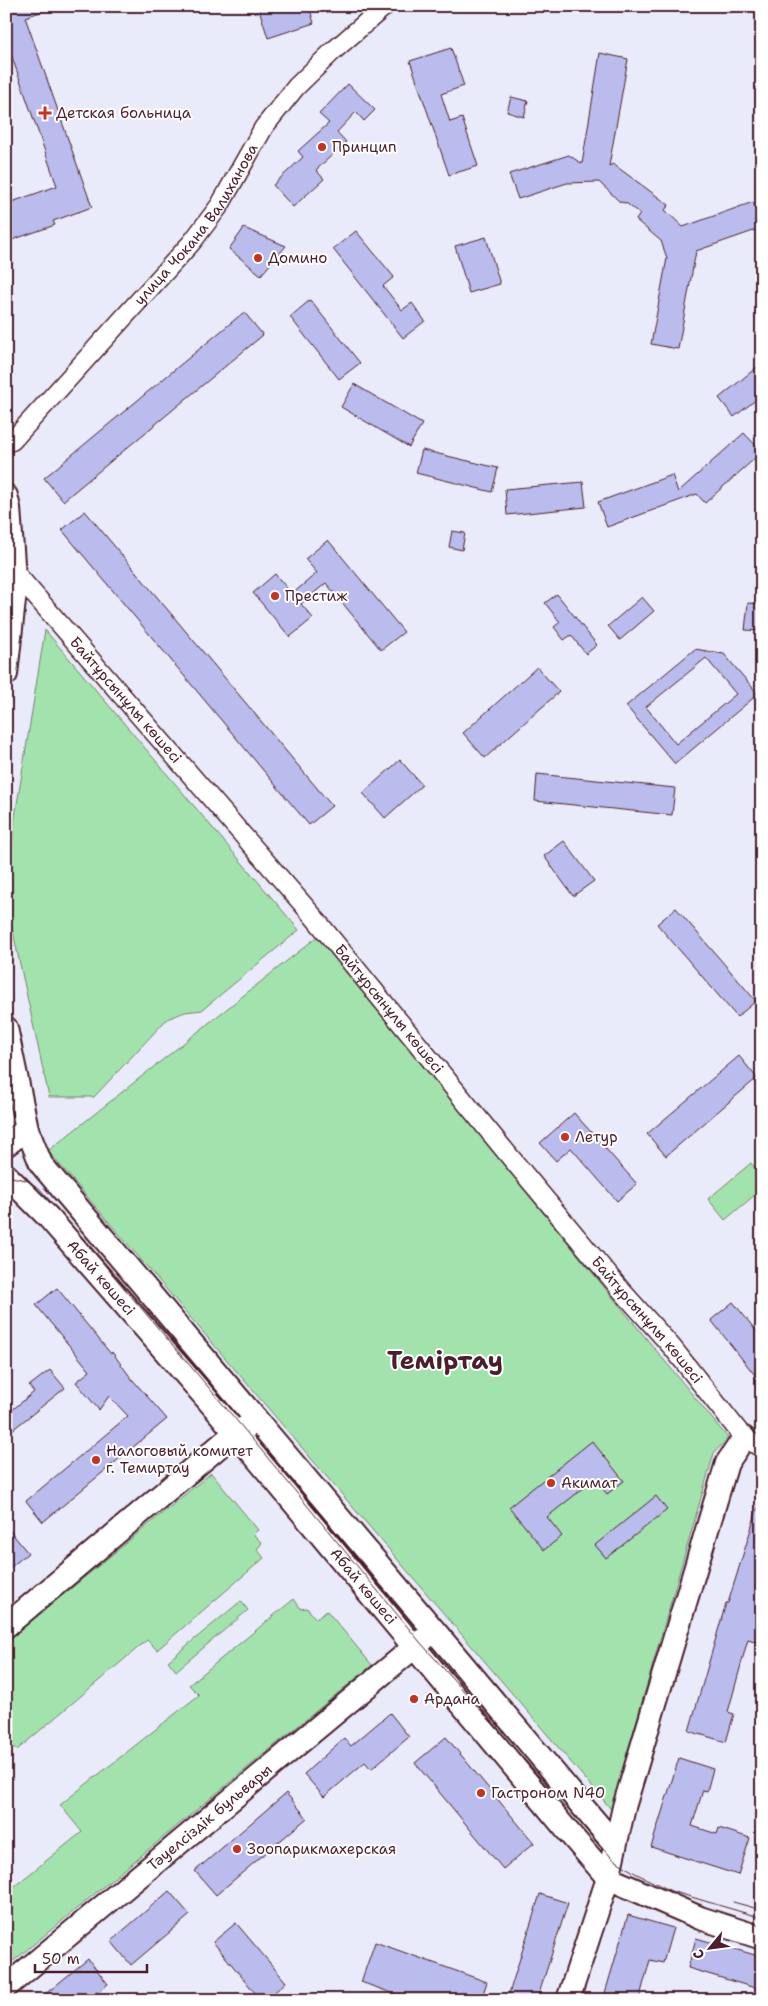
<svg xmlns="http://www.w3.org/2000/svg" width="768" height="2006" viewBox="0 0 768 2006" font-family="'Shantell Sans',sans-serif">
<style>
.green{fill:#a2e3ad;stroke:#76816c}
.building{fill:#b9bced;stroke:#4a1f2b;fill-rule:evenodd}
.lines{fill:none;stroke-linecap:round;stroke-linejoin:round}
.minor-casing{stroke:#4a1f2b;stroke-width:21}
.tertiary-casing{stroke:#4a1f2b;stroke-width:26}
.minor{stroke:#fff;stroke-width:18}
.tertiary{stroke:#fff;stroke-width:22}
.tram{stroke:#4a1f2b;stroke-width:1}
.poi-dot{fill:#c8321e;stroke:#fff;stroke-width:2}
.labels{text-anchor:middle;stroke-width:4;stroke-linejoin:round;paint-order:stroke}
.poi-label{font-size:15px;fill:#4a1f2b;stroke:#fff;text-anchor:start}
.street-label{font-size:15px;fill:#4a1f2b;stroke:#fff}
.town-label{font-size:25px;font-weight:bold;fill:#4a1f2b;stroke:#fff}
</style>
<rect width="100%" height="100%" fill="#eaebfa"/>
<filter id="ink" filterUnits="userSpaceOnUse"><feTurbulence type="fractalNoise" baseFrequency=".02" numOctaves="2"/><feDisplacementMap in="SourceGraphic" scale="10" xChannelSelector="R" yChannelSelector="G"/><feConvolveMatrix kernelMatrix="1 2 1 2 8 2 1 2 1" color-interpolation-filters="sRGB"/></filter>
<g filter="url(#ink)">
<g class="green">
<polygon points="45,630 299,930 202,1010 185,1012 167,1019 94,1097 49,1097 8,909 14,823"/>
<polygon points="317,937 728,1438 714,1453 611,1809 48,1151"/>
<polygon points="751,1163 762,1176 762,1189 725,1220 708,1199"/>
<polygon points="211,1473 258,1530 253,1534 262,1543 257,1549 264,1558 157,1650 147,1640 17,1750 6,1741 6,1642"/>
<polygon points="294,1599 301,1609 307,1608 316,1619 327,1611 372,1665 6,1967 6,1893 82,1832 60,1805 199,1695 189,1685"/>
<polygon points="241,1601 248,1610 176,1671 168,1661"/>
</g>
<g class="building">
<polygon points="17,6 50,6 50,9 25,17 92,207 53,221 55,225 6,242 6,204 57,186 6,40 6,10"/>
<polygon points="258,6 309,6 314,23 268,38"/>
<polygon points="451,48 464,86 441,94 450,122 462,118 478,166 449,175 410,61"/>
<polygon points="600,53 628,59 609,166 613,164 669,205 665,210 683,227 753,202 762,223 762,228 696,251 678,349 651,344 667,258 661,241 636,220 640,214 626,203 620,202 599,182 567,183 518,199 509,174 569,155 582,164"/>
<polygon points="348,84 375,110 364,121 356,112 337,132 346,142 316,170 324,179 293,207 273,185 303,157 298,151 329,123 319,114"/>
<polygon points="511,97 528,101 524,117 507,112"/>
<polygon points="244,228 286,246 261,275 229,249"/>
<polygon points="356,231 394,277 383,286 402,310 412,303 425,321 403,338 333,249"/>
<polygon points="486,237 500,284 469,293 455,246"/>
<polygon points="310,300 360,363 339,379 290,317"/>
<polygon points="244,312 263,335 63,501 44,478"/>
<polygon points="762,363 762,395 734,417 719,398"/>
<polygon points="354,384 422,424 409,447 341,407"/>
<polygon points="744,433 762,452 705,503 697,494 607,527 598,502 672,475 678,492"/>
<polygon points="422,450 498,468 492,492 416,473"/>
<polygon points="583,482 586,507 507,515 505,489"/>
<polygon points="85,511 332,806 309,825 62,530"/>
<polygon points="452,531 465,533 462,550 449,547"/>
<polygon points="328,540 404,632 381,650 326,583 301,604 313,618 290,637 253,593 275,574 292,594 317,573 305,559"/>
<polygon points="557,594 597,645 586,654 571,635 564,640 554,627 560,622 545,603"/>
<polygon points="642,597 654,611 620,640 608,626"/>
<polygon points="748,603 762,604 762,631 745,630"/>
<path d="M695,649l29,5 34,40 -83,70 -49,-58zM706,658l30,36 -60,50 -30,-37z"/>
<polygon points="537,667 559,692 485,758 463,733"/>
<polygon points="400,760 422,785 385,818 363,793"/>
<polygon points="537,774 675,788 672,815 535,801"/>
<polygon points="564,841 594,881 573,896 544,856"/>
<polygon points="676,908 756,1001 737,1017 657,924"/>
<polygon points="739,1056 757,1078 666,1156 647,1134"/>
<polygon points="574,1113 637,1184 617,1201 571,1148 556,1161 540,1143"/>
<polygon points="57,1288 111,1354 112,1352 131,1378 167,1419 43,1522 26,1501 128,1416 109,1396 99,1410 76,1382 90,1371 36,1305"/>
<polygon points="733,1302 762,1338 762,1384 711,1320"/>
<polygon points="50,1370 65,1388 6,1435 6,1415 34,1392 29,1386"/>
<polygon points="592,1441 624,1481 607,1494 595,1479 547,1517 562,1536 544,1550 509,1507"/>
<polygon points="656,1496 667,1510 606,1558 595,1545"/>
<polygon points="759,1503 762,1503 762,1624 757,1642 748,1639 728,1712 734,1714 726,1742 689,1731 726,1603 728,1603"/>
<polygon points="6,1526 28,1553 6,1571"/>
<polygon points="390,1713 409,1737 371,1769 365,1762 324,1797 304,1774 344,1738 351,1746"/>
<polygon points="446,1737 534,1843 503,1869 415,1763"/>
<polygon points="679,1758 713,1769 707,1791 703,1790 692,1826 717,1834 719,1828 750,1838 738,1875 651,1847"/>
<polygon points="286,1793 307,1818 216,1895 195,1871"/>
<polygon points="169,1891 190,1915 131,1965 111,1941"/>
<polygon points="540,1894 568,1903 537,2000 507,2000"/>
<polygon points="628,1915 673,1928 663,1963 650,1960 639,2000 630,2000 605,1993"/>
<polygon points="236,1923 286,1982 266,2000 261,2000 213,1942"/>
<polygon points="696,1938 762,1957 762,1990 688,1968"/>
<polygon points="375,1942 487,1982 481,2000 411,2000 361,1982"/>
<polygon points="88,1959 108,1984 88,2000 38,2000"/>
</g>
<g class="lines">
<g class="minor-casing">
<g id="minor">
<path id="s1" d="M6,442l6,-1 180,-199 28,-37 44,-78 32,-40 36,-35 53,-46"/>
<path id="s2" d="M13,570l300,346 198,242 110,132 51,57 72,91 18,10"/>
</g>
</g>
<g class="tertiary-casing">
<g id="tertiary">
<polyline points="6,496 9,508 15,591 6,674"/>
<polyline points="6,1028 27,1129 41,1164 615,1845"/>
<polyline points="6,1145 27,1129"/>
<path id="s3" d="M6,1175l43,43 170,195 351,421 38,44 92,40 62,20"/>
<polyline points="6,1626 235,1433 248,1426"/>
<path id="s4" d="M6,1987l418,-348"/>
<polyline points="568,2000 608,1878 624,1807 727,1463 744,1438"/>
</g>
</g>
<use href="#minor" class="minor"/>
<use href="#tertiary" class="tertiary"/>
<g class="tram">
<polyline points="6,1176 26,1180 39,1188 243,1428 420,1642 612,1858 635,1873 671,1891 762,1918"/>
<polyline points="733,1902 762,1910"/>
</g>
</g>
</g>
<g class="poi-dot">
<path d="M42.5 105.5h5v5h5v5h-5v5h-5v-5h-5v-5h5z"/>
<circle cx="322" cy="147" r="5"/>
<circle cx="258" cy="258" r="5"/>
<circle cx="275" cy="596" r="5"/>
<circle cx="565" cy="1137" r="5"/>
<circle cx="96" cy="1460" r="5"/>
<circle cx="551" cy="1483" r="5"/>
<circle cx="414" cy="1699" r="5"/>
<circle cx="481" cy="1793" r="5"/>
<circle cx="237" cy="1849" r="5"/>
</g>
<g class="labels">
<g class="poi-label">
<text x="56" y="118">Детская больница</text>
<text x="332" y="152">Принцип</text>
<text x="268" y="263">Домино</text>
<text x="285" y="601">Престиж</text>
<text x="575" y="1142">Летур</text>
<text x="106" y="1456">Налоговый комитет<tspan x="106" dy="17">г. Темиртау</tspan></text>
<text x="561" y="1488">Акимат</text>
<text x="424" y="1704">Ардана</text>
<text x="491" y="1798">Гастроном N40</text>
<text x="247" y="1854">Зоопарикмахерская</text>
</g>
<g class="street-label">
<text dy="5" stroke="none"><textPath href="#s1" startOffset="291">улица Чокана Валиханова</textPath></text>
<text dy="5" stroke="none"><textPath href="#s2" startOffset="172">Байтұрсынұлы көшесі</textPath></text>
<text dy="5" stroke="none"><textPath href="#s2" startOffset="578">Байтұрсынұлы көшесі</textPath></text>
<text dy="5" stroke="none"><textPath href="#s3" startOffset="140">Абай көшесі</textPath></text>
<text dy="5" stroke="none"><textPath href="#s2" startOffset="982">Байтұрсынұлы көшесі</textPath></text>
<text dy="5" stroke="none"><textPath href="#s3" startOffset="545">Абай көшесі</textPath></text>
<text dy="5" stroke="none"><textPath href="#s4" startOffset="265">Тәуелсіздік бульвары</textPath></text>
</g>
<g class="town-label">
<text x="445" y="1369">Теміртау</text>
</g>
</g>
<rect width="768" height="2006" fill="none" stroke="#fff" stroke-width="25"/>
<rect x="12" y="12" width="743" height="1981" fill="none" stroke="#4a1f2b" stroke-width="2" filter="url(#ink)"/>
<g transform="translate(710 1948) rotate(241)" stroke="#ffffff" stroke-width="4" paint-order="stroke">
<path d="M0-4L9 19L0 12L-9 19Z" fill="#4a1f2b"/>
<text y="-8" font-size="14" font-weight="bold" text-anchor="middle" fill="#4a1f2b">С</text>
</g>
<path d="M35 1964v8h112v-8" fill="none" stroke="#4a1f2b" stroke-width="2.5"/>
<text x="42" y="1964" font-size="15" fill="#4a1f2b" stroke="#ffffff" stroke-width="4" paint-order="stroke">50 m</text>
</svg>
